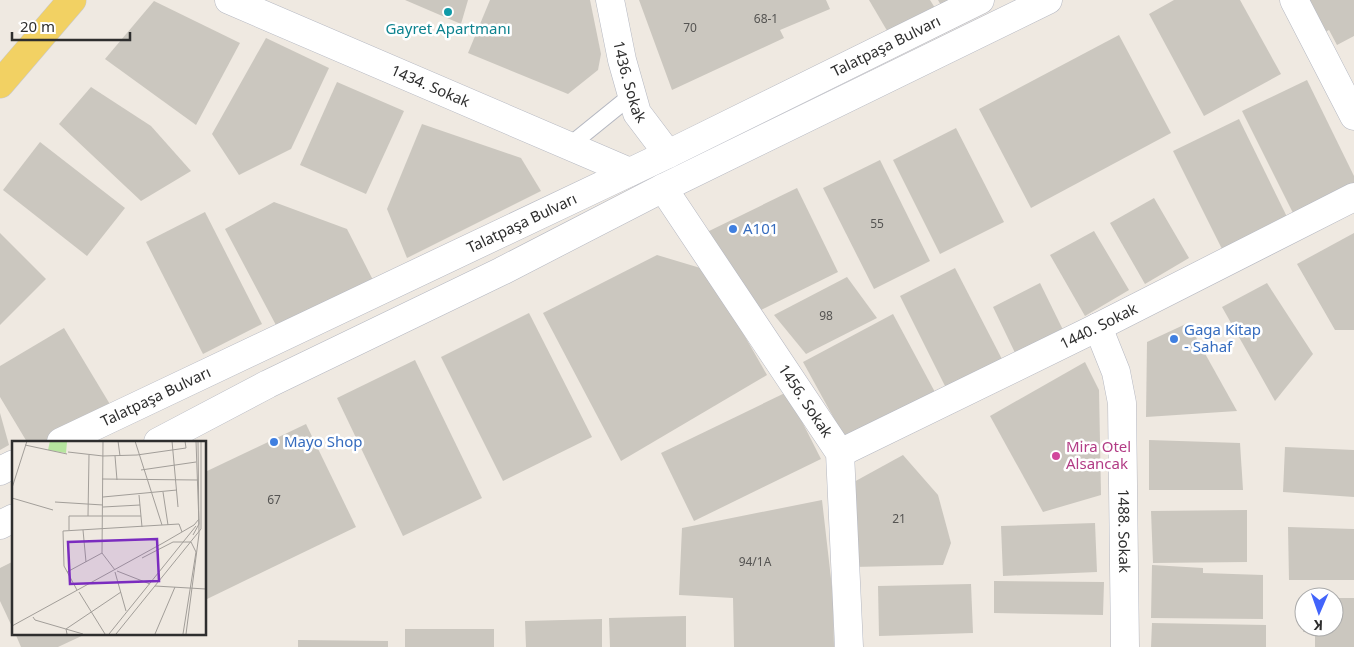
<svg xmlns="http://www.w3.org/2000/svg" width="1354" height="647" viewBox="0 0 1354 647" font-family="'Noto Sans',sans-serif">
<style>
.building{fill:#cbc7bf}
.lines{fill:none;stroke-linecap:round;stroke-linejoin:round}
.lane-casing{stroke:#b4b7c1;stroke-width:18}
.street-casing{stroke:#b4b7c1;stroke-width:29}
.secondary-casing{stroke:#b4b7c1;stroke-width:29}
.primary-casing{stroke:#c9c9c9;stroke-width:29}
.lane{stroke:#fff;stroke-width:16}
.street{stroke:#fff;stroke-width:28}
.secondary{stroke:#fff;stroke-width:28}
.primary{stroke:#f2d163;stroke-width:28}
.culture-dot{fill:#0f9aa8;stroke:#fff;stroke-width:2}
.shop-dot{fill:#3f7fe0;stroke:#fff;stroke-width:2}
.hotel-dot{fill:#d1479c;stroke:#fff;stroke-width:2}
.labels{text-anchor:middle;stroke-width:5;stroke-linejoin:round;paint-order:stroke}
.number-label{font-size:12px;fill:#555452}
.culture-label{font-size:15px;fill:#0d838f;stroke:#fff}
.street-label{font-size:15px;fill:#2e2e2e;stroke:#fff}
.shop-label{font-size:15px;fill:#366cbe;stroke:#fff;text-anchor:start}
.hotel-label{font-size:15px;fill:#b23c85;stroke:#fff;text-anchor:start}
.inset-road{fill:none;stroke:#a29e99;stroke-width:1}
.view{fill:#7b2cbf;fill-opacity:0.15;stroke:#7b2cbf;stroke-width:2.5}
.inset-edge{fill:none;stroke:#2e2e2e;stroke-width:2.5}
</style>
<rect width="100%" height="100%" fill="#efe9e1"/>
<g class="building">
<polygon points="405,0 468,0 461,24"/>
<polygon points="490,0 590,0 601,54 598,70 568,94 468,53"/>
<polygon points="639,0 826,0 830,9 780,30 784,38 672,90"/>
<polygon points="869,0 930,0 935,8 889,34"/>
<polygon points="938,0 953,0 942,7"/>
<polygon points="1174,0 1240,0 1281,74 1204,116 1149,14"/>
<polygon points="1301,0 1354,0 1354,36 1337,45 1329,30 1319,35"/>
<polygon points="154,1 240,43 196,125 105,59"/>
<polygon points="1119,35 1171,133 1031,208 979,109"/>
<polygon points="266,38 329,68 291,149 239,175 212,134"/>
<polygon points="1307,80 1354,176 1354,186 1294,215 1242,111"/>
<polygon points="337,82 404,111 366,194 300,165"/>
<polygon points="91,87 151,126 191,171 141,201 59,124"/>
<polygon points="1239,119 1290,223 1225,255 1173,151"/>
<polygon points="422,124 521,158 541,191 407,258 387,209"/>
<polygon points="956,128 1004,222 940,254 893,160"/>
<polygon points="40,142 125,208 87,256 3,190"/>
<polygon points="880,160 930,261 874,289 823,188"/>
<polygon points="797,188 838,272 749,316 707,232"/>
<polygon points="1154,198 1189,258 1145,284 1110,223"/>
<polygon points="274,202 347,229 373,280 277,327 225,229"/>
<polygon points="205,212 262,324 203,354 146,242"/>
<polygon points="1094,231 1129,290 1085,316 1050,255"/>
<polygon points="0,233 46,279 0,325"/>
<polygon points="1354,233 1354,330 1335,330 1297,264"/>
<polygon points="657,255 707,270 767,375 621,461 543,313"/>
<polygon points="955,268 1004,363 948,392 900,296"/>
<polygon points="847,277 877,318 806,354 774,315"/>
<polygon points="1040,283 1067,338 1019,361 993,307"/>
<polygon points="1267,283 1313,354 1275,401 1222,307"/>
<polygon points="529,313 592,437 503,481 441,357"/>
<polygon points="893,314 936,394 847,442 803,362"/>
<polygon points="1188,323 1237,411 1146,417 1147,342"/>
<polygon points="64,328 111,406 51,442 27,442 0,397 0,366"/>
<polygon points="415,360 482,498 403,536 337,398"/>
<polygon points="1085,362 1099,390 1101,495 1043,512 990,416"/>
<polygon points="787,392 821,459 694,521 661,453"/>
<polygon points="0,413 9,445 0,450"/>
<polygon points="306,424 356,527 205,600 205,472"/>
<polygon points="1149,440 1240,443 1243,490 1149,490"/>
<polygon points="1285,447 1354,450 1354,497 1283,492"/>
<polygon points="903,455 938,495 951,543 943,565 853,567 852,483"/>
<polygon points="822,500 833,596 834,647 734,647 733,598 679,595 682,528"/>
<polygon points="1247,510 1247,562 1153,563 1151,511"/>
<polygon points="1095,523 1097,572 1003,576 1001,526"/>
<polygon points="1288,527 1354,529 1354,580 1289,580"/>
<polygon points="14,561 14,631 0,601 0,568"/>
<polygon points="1152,565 1203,568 1203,573 1263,575 1263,619 1151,618"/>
<polygon points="994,581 1104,582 1103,615 994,613"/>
<polygon points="971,584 973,633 879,636 878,586"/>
<polygon points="1334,598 1354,598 1354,647 1315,647 1315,632 1303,632 1304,627 1334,627"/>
<polygon points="686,616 686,647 610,647 609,618"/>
<polygon points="602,619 602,647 526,647 525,621"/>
<polygon points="1152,623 1266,625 1266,647 1151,647"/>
<rect x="405" y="629" width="89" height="18"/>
<polygon points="15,633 88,633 58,647 21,647"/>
<polygon points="298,640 388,641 388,647 298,647"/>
</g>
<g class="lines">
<g class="lane-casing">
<polyline id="lane" points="569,146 632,95"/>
</g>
<g class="street-casing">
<g id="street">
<path id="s1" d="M229,0l401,172"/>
<path id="s2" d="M610,0l12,60 15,53 31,41"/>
<polyline points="1294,0 1354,116"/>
<path id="s3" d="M663,188l177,265 9,194"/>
<path id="s4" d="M1098,327l18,45 6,31 3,244"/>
<path id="s5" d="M840,453l258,-126 256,-130"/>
</g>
</g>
<g class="secondary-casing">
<g id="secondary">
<path id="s6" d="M61,442l607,-288 312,-154"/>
<polyline points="158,442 268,384 502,271 663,188 1048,0"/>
<polyline points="0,471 14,464"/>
<polyline points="0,525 14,518"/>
</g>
</g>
<g class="primary-casing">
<polyline id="primary" points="0,84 72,0"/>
</g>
<use href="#lane" class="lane"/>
<use href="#street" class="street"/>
<use href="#secondary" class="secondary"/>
<use href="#primary" class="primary"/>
</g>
<circle class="culture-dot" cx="448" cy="12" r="5"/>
<g class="shop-dot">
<circle cx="733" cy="229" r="5"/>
<circle cx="1174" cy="339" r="5"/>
<circle cx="274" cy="442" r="5"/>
</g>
<circle class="hotel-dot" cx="1056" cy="456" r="5"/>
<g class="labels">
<g class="number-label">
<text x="766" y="23">68-1</text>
<text x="690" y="32">70</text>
<text x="877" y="228">55</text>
<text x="826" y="320">98</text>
<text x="274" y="504">67</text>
<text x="899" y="523">21</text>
<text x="755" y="566">94/1A</text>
</g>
<g class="culture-label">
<text x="448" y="34">Gayret Apartmanı</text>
</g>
<g class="street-label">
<text dy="5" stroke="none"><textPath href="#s6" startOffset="915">Talatpaşa Bulvarı</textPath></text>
<text dy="5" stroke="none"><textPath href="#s2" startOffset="84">1436. Sokak</textPath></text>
<text dy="5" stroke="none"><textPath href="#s1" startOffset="219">1434. Sokak</textPath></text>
<text dy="5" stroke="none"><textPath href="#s6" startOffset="510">Talatpaşa Bulvarı</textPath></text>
<text dy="5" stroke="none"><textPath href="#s5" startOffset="288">1440. Sokak</textPath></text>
<text dy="5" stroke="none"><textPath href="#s6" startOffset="105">Talatpaşa Bulvarı</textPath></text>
<text dy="5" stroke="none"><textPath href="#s3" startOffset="256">1456. Sokak</textPath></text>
<text dy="5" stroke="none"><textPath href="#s4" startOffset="208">1488. Sokak</textPath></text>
</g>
<g class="shop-label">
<text x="743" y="234">A101</text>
<text x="1184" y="335">Gaga Kitap<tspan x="1184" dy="17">- Sahaf</tspan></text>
<text x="284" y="447">Mayo Shop</text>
</g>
<g class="hotel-label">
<text x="1066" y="452">Mira Otel<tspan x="1066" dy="17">Alsancak</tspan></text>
</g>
</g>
<g transform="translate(12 441)">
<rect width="194" height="194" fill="#efe9e1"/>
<path d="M38,0l17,1 -1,11 -18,-3z" fill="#b6e59e"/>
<path class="inset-road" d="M91,0l-1,112 13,17M106,0l2,15M123,0l27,84M160,0l6,66M13,4l42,9M56,11l35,4 34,-1 49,-7 -1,-7M103,15l2,24M129,29l55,-8M90,38l96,1M0,47l15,-47M151,51l5,33M127,54l3,32M91,56l74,-7M0,57l41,12M43,61l48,3M91,66l37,-2M76,75l1,-61M57,89v-14h72M71,89l3,32M181,94l6,-11 -3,-83M130,117l31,-16h18M105,130l33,13M55,131l35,-19M103,131l11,39M143,145l51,3M65,149l-13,-24 -1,-35 116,-7 3,8M67,151l26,42M21,176l2,3 48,14M0,185l151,-83 31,-18 5,-6M55,193l-1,-5 55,-37M97,193l87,-108M104,193l85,-105v-88M143,193l20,-47M171,193l13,-82 -5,-10M174,193l13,-100 -1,-93"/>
<path class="view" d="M145,98l2,42 -89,3 -2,-42z"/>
<rect width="194" height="194" class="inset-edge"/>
</g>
<g transform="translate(1319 612) rotate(182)"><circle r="24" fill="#ffffff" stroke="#ababab"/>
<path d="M0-4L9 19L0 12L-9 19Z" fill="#4264fb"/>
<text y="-8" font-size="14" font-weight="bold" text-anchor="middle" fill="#2e2e2e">K</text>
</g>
<path d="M12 32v8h118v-8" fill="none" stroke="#2e2e2e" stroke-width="2.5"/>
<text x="20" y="32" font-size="15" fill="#2e2e2e" stroke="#ffffff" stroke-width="4" paint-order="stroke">20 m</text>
</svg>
